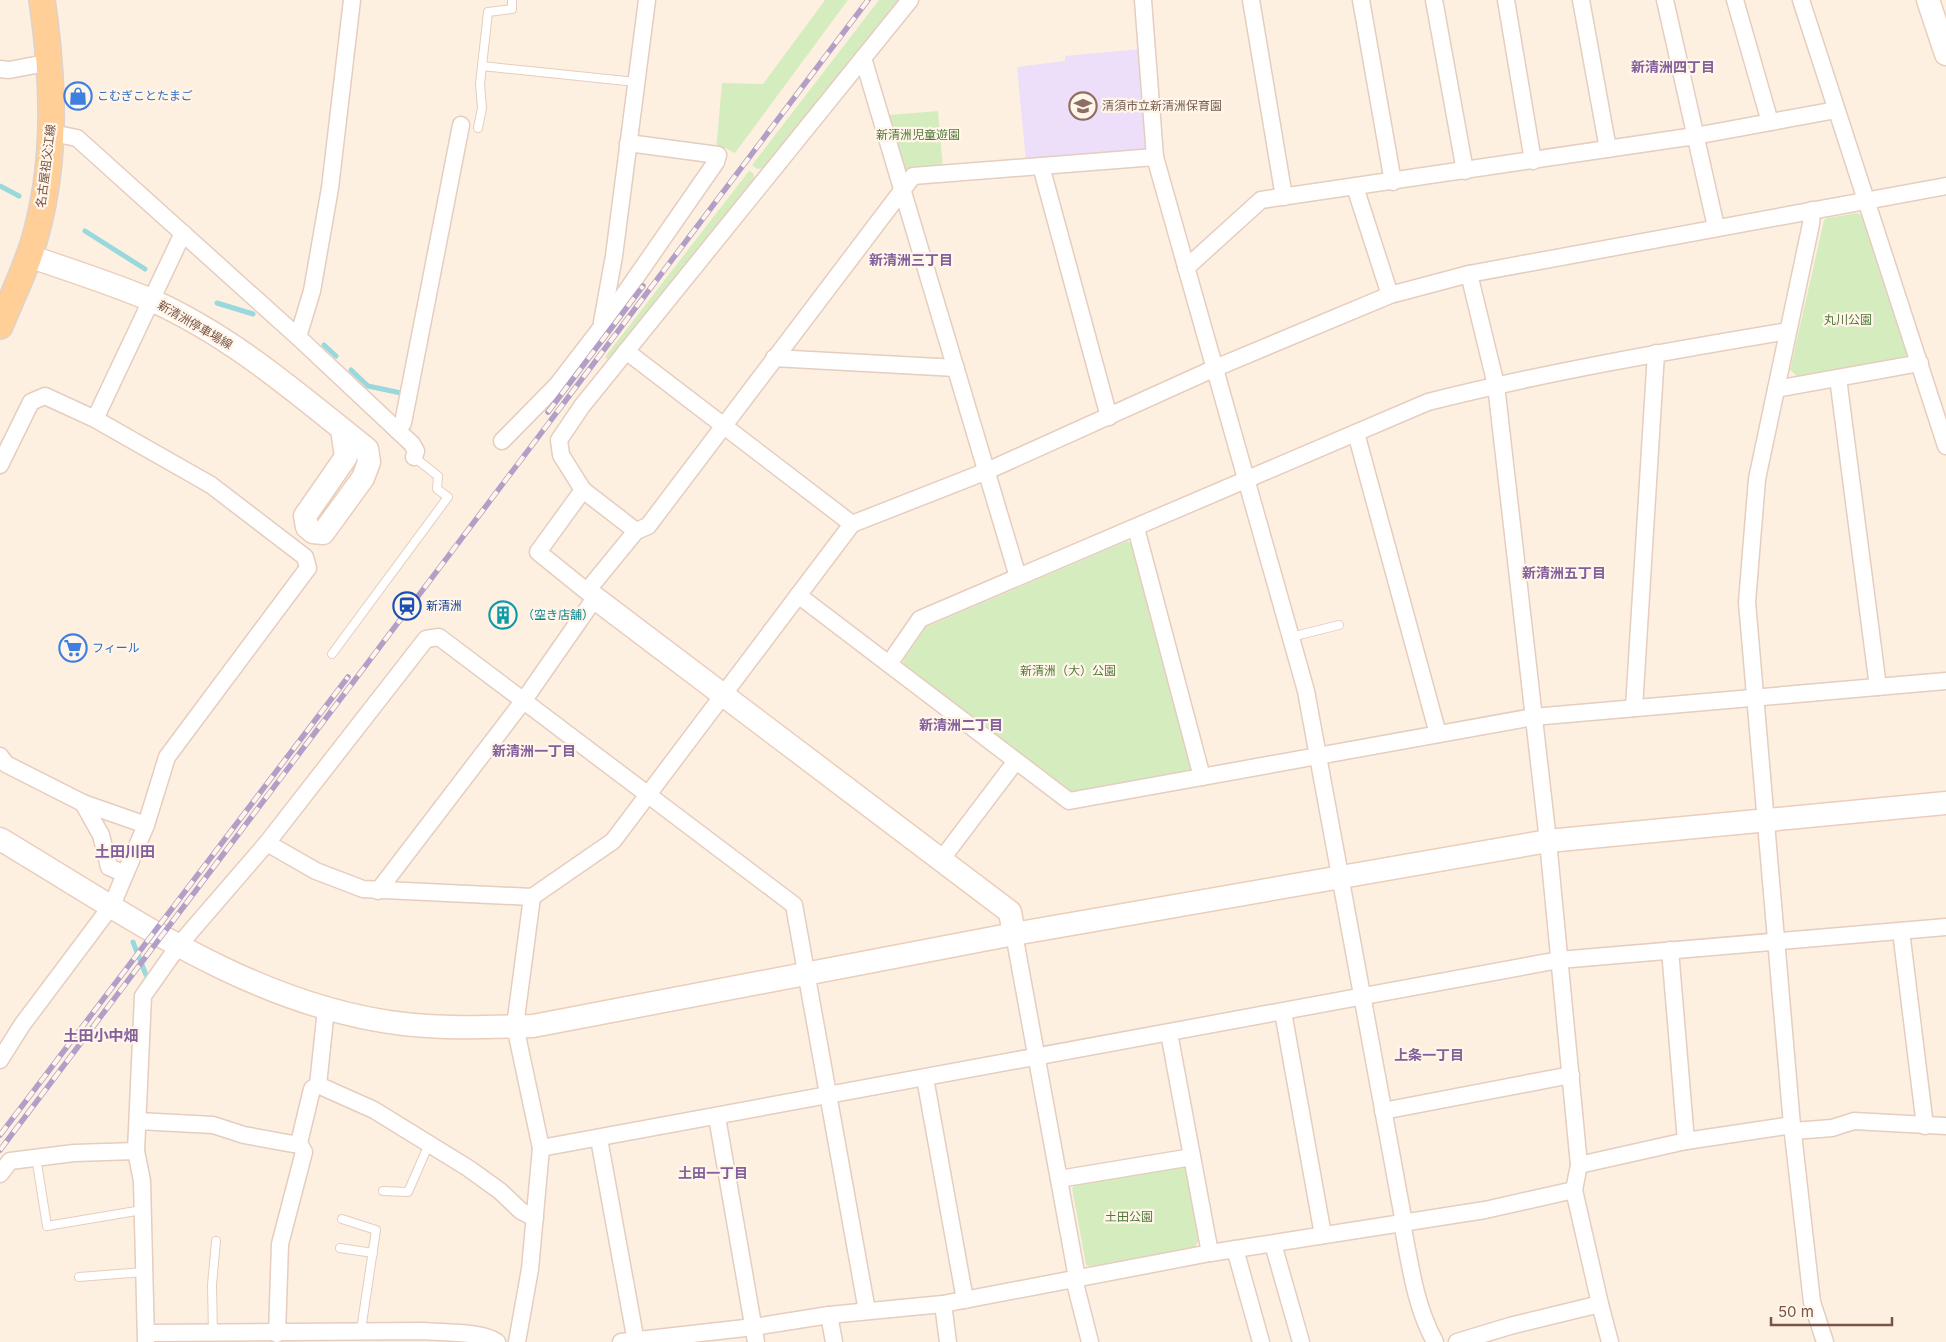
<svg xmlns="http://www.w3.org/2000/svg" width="1946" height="1342" viewBox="0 0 1946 1342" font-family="Inter,'Noto Sans JP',sans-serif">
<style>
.education{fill:#eddefa}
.green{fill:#d5edbe}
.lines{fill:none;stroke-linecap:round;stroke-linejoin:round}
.stream{stroke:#99d8dc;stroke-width:5}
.lane-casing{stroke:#e5cdbf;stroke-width:10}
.street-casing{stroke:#e5cdbf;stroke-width:19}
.secondary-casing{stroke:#ebcdbb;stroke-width:25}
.primary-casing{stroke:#dcd2cf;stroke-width:28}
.lane{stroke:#fff;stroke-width:8}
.street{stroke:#fff;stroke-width:16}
.secondary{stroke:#fff;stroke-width:22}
.primary{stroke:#ffcf97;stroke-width:25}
.rail-casing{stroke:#b29fc8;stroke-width:5.5}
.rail{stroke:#fff5e9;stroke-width:4;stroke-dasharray:11;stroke-linecap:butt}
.labels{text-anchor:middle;stroke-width:4.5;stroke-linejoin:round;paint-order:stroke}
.shop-label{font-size:12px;fill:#366cbe;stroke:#fff5e9;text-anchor:start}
.education-label{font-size:12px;fill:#785e54;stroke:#fff5e9;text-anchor:start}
.park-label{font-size:12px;fill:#52793a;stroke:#fff5e9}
.street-label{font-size:12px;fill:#785346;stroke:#fff5e9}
.transit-label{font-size:12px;fill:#164399;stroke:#fff5e9;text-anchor:start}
.culture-label{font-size:12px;fill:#0d838f;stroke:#fff5e9;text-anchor:start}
.neighbourhood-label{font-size:14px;font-weight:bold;fill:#83609c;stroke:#fff5e9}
.quarter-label{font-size:15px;font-weight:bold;fill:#83609c;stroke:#fff5e9}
</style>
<rect width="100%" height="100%" fill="#fef0e1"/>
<polygon class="education" points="1141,49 1148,145 1142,152 1026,162 1017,67 1065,61 1065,56"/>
<g class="green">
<polygon points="825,0 848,0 735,153 725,148 716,151 722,83 763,84"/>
<polygon points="879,0 902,0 764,168 757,169 752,165"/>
<polygon points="938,111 943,169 908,171 902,164 889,115"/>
<polygon points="749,171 753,173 755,179 608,360 605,357"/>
<polygon points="1858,213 1863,217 1908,353 1903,359 1799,378 1790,370 1824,220 1827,218"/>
<polygon points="1127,541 1133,544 1194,765 1190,772 1072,794 904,668 903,661 926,627"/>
<polygon points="1180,1165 1186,1169 1199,1240 1195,1247 1092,1267 1086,1265 1072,1188 1076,1184"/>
</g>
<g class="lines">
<g class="stream">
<polyline points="0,186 19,196"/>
<polyline points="85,231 145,269"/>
<polyline points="217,303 253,314"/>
<polyline points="324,345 336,356"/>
<polyline points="351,370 368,386 401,393"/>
<polyline points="133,942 146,975"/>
</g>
<g class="lane-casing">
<g id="lane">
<polyline points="512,0 512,9 488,12 482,66 636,82"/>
<polyline points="478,128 482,108 480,84 482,66"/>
<polyline points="1291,637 1339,625"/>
<polyline points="332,654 448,497 437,489 438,476 414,457"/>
<polyline points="36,1157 47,1226 142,1210"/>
<polyline points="383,1191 408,1192 429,1144"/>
<polyline points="342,1219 376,1230 361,1330"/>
<polyline points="340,1248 373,1253"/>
<polyline points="79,1277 144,1272"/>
<polyline points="213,1334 212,1285 216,1241"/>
</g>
</g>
<g class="street-casing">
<g id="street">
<polyline points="1143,0 1155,157 1306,691 1404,1223"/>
<polyline points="1251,0 1284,197"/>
<polyline points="1361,0 1393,182"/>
<polyline points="1434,0 1465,171"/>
<polyline points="1506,0 1533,161"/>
<polyline points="1581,0 1608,149"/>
<polyline points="1665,0 1716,227"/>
<polyline points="1735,0 1770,122"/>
<polyline points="1801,0 1946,446"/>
<polyline points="863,58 1018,577"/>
<polyline points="0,69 9,70 51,62"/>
<polyline points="52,133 77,138 298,337 412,444 416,451 414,457"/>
<polyline points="1041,166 1109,417"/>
<polyline points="1355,187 1390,295"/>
<polyline points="1812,210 1811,224 1757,479 1747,602 1792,1125 1812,1302 1825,1342"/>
<polyline points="1186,268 1261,200 1695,136 1836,110"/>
<polyline points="1469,274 1496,385 1548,841 1579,1165 1574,1190 1600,1304 1610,1342"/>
<polyline points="602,322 614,256 647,0"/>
<polyline points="298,337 312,291 330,188 352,0"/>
<polyline points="626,351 852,524"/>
<polyline points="774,358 956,368"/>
<polyline points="1838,378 1878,687"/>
<polyline points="1776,389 1920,363"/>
<polyline points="95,419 183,233"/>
<polyline points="397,430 403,423 461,125"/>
<polyline points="1356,433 1438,734"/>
<polyline points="502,441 557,385 600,329 716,162 718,155 628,143"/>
<polyline points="0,465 31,402 45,396 95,419 211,485 305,557 308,568 167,757 146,825 112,905 22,1025 0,1060"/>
<polyline points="583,490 561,455 559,440 582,406 910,0"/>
<polygon points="583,490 636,531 591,586 595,598 538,552"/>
<polyline points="1136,528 1202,777"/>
<polyline points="636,531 648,526 913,176 1155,157"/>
<polyline points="798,595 1069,801 1533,717 1946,681"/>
<path d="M889,664l31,-45 508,-217c119,-30 240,-51 360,-71"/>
<polyline points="1634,708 1656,353"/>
<polyline points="0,756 6,764 83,803 146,825"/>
<polyline points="83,803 101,835 109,867 125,874"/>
<polyline points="267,843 316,871 363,889 532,897 613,841 852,524 987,471 1213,369 1390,295 1469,274 1946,186"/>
<polyline points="941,860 1016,761"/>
<polyline points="378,891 524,700 595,598"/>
<polyline points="1901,931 1925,1126"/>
<polyline points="1014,934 1077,1278"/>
<polyline points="1670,950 1686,1141"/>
<polyline points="326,1009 318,1085 374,1110 468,1168 500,1191 521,1211 535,1218"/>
<polyline points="1283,1012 1323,1235"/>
<polyline points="1169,1033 1210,1253"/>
<polyline points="925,1078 965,1300"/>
<polyline points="1383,1111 1571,1075"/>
<polyline points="717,1117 756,1342"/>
<polyline points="138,1121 213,1125 244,1135 293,1144 299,1143"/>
<polyline points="1793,1131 1832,1128 1854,1121 1946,1126"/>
<polyline points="599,1139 636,1342"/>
<polyline points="541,1148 1559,960 1946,927"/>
<polyline points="1579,1165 1686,1141 1792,1125"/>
<polyline points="0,1174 10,1161 74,1153 136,1151"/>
<polyline points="1059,1179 1192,1157"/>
<path d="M1402,1223c8,40 13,83 33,119"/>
<polyline points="1273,1244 1301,1342"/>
<polyline points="1235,1249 1261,1342"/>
<polyline points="1074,1279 1090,1342"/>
<polyline points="943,1304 948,1342"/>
<polyline points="829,1315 834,1342"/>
<path d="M146,1333l277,-2c20,2 58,0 74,11"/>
<polyline points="277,1334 280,1244 304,1152 299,1143 312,1089 318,1085"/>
<polyline points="146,1342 142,1181 136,1151 143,996 179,945 267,843 426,639 439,637 794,905 867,1311"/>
<polyline points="517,1342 530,1269 541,1148 515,1026 532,897"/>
<polyline points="621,1342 754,1327 829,1315 943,1304 1210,1253 1485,1210 1574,1190"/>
<polyline points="1457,1342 1510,1326 1600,1304"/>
</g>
</g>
<g class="secondary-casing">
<g id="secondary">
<polyline points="1928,0 1946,54"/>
<path d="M29,256c40,14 82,27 122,44 81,36 147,94 216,149l2,13 -6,16 -40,55 -10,-1 -6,-5 -2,-11 41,-59 -4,-28"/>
<polyline points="595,598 1010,912 1014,934"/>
<path d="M0,839c126,75 254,168 404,185 43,5 85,3 129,2l481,-92 534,-93 398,-38"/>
</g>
</g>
<g class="primary-casing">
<path id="primary" d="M0,326c13,-32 29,-63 37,-96 20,-76 16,-153 5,-230"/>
</g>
<use href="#lane" class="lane"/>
<use href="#street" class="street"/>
<use href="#secondary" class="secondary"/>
<use href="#primary" class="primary"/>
<g class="rail-casing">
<g id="rail">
<polyline points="548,412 643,286"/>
<polyline points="0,1135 348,677"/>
<polyline points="0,1150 868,0"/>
</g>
</g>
<use href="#rail" class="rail"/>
</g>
<defs>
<g id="shop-ring" transform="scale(1.4375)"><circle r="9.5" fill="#fff5e9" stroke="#3f7fe0" stroke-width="1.5"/><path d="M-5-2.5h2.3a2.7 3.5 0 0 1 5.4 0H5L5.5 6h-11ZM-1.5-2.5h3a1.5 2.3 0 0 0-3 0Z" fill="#3f7fe0"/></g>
<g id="school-ring" transform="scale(1.4375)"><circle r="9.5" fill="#fff5e9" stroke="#8d6e63" stroke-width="1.5"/><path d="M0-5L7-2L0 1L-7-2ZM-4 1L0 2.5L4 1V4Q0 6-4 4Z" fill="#8d6e63"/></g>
<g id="station-ring" transform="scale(1.4375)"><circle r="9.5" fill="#fff5e9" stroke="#1a4fb4" stroke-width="1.5"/><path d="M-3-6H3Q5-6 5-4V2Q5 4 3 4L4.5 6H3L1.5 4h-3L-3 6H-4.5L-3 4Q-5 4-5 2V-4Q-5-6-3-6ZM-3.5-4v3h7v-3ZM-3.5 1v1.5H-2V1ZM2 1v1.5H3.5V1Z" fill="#1a4fb4"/></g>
<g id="building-ring" transform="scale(1.4375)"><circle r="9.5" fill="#fff5e9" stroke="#0f9aa8" stroke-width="1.5"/><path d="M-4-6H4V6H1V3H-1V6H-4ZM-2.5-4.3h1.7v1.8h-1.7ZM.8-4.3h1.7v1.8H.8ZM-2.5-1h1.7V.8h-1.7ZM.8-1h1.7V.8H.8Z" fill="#0f9aa8"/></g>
<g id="supermarket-ring" transform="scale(1.4375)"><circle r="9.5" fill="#fff5e9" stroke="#3f7fe0" stroke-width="1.5"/><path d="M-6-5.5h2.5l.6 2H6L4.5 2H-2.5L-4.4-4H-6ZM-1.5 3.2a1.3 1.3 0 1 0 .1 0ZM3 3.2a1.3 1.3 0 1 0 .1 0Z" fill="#3f7fe0"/></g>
</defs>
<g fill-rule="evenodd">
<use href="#shop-ring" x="78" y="96"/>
<use href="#school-ring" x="1083" y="106"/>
<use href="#station-ring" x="407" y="606"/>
<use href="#building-ring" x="503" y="615"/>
<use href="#supermarket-ring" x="73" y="648"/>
</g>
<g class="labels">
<g class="shop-label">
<text x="97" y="100">こむぎことたまご</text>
<text x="92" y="652">フィール</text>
</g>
<g class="education-label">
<text x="1102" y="110">清須市立新清洲保育園</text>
</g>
<g class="park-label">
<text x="918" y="139">新清洲児童遊園</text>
<text x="1848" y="324">丸川公園</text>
<text x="1068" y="675">新清洲（大）公園</text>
<text x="1129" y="1221">土田公園</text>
</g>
<g class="street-label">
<text transform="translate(46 166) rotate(-83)" y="4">名古屋祖父江線</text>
<text transform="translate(195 325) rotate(30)" y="4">新清洲停車場線</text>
</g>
<g class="transit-label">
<text x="426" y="610">新清洲</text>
</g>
<g class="culture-label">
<text x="522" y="619">（空き店舗）</text>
</g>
<g class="neighbourhood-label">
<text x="1673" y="72">新清洲四丁目</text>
<text x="911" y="265">新清洲三丁目</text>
<text x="1564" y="578">新清洲五丁目</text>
<text x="961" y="730">新清洲二丁目</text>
<text x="534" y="756">新清洲一丁目</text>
<text x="1429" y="1060">上条一丁目</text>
<text x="713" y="1178">土田一丁目</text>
</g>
<g class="quarter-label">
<text x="125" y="857">土田川田</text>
<text x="101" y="1041">土田小中畑</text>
</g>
</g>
<path d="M1771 1317v8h121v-8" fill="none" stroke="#785346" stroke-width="2.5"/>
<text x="1778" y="1317" font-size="15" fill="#785346" stroke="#fff5e9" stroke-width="4" paint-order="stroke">50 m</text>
</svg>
